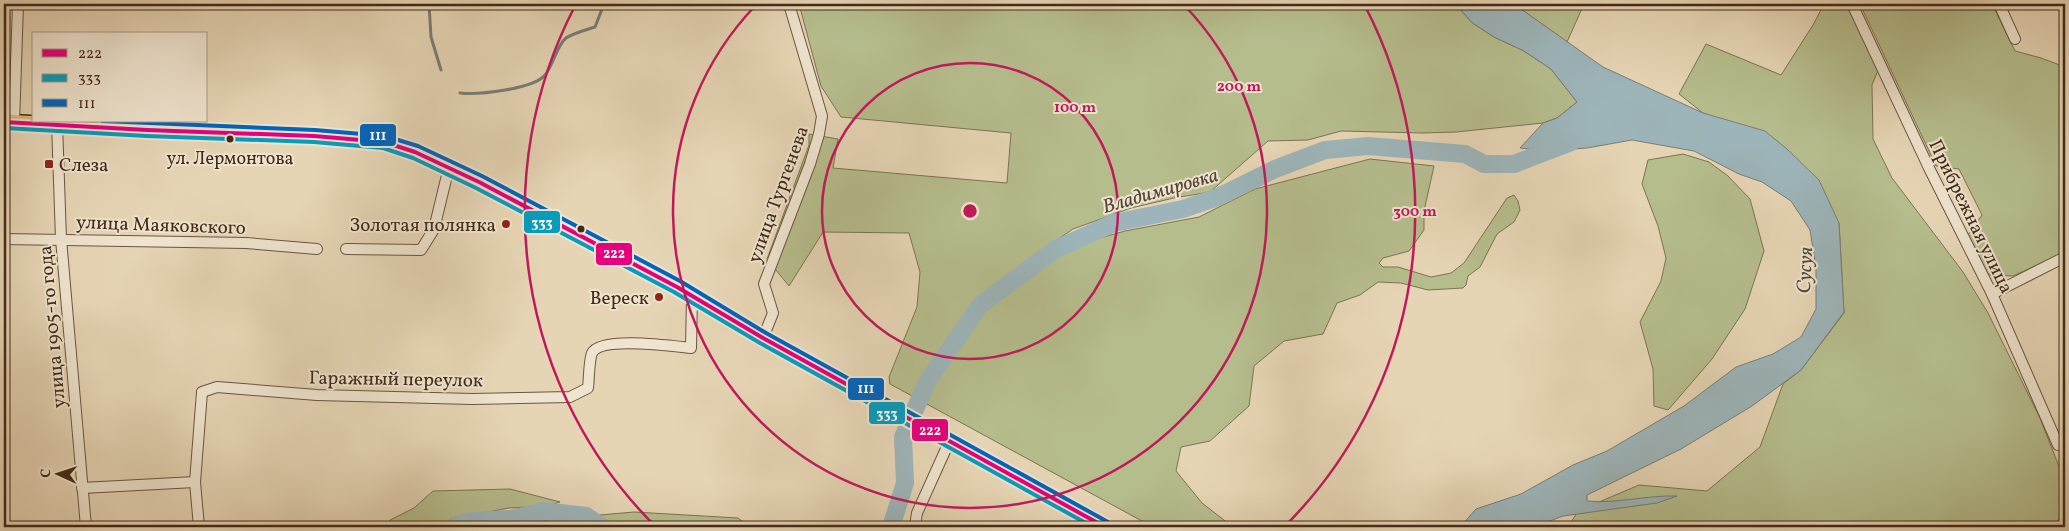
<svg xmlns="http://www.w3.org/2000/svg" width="2069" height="531" viewBox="0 0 2069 531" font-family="Vollkorn,serif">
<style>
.green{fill:#b6bd8d;stroke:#7c7452}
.water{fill:#9db5ba;stroke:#797d79}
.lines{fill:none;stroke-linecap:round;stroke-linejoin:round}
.stream{stroke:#797d79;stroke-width:3}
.river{stroke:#9db5ba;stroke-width:18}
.minor-casing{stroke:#6c553f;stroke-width:12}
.highway-casing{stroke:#432a18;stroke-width:18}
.minor{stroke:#efe4cf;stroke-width:10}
.highway{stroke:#e3ba7a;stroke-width:15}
.bus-1-casing{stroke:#efe4cf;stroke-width:8}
.bus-2-casing{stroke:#efe4cf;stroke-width:8}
.bus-3-casing{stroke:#efe4cf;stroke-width:8}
.bus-1{stroke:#e5007d;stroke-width:4}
.bus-2{stroke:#079cbc;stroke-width:4}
.bus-3{stroke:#0065bd;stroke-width:4}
.ring{fill:none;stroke:#c2185b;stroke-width:2.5}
.bus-dot{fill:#432a18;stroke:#efe4cf;stroke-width:2}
.poi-dot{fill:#8f2418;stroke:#efe4cf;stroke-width:2}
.labels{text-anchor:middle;stroke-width:4;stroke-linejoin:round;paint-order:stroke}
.bus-label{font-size:18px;fill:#432a18;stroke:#efe4cf}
.poi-label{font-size:19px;fill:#432a18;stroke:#efe4cf;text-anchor:end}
.street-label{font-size:19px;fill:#432a18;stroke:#efe4cf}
.water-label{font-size:20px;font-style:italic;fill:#554638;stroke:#efe4cf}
.centre{fill:#c2185b;stroke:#efe4cf;stroke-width:2.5}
.ring-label{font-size:15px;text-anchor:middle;font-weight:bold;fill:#c2185b;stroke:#efe4cf;stroke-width:4;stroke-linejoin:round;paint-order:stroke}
.line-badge{stroke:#efe4cf;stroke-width:2}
.badge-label{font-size:14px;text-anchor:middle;font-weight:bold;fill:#fff}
</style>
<rect width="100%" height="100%" fill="#e6d5b5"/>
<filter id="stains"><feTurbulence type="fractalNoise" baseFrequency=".004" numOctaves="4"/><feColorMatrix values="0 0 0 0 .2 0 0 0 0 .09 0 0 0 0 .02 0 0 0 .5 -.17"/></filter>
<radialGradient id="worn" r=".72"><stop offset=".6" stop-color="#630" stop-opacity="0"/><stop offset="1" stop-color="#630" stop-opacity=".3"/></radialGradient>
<g class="green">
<polygon points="799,4 1456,4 1471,22 1494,37 1524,51 1551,69 1577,102 1557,118 1543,123 1456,132 1423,133 1341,131 1308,140 1268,141 1210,192 1174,198 1131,208 1073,229 1032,257 1125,231 1199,217 1255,189 1370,159 1434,166 1424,211 1424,230 1409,251 1383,258 1379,263 1383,267 1398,267 1431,277 1451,273 1464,263 1507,198 1514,195 1518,201 1520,210 1514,222 1497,234 1480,267 1468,276 1466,285 1463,288 1428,290 1401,283 1378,282 1360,295 1337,303 1323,334 1284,341 1254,366 1249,406 1210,441 1181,447 1176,471 1202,503 1233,527 1153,527 890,384 889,377 917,307 920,272 909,233 823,232 789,286 767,259 809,145 809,134 838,139 833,168 1007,183 1011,133 841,117 821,86"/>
<polygon points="1514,4 1584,4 1567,42"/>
<polygon points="1824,4 1846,4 1879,68 1872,85 1873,139 1892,178 1963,272 1988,313 2040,418 2065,482 2065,506 2055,527 1568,527 1578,511 1639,485 1707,491 1760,447 1783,384 1801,370 1844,313 1839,223 1723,120 1703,113 1679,94 1706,44 1781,75 1813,25"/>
<polygon points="1860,4 1992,4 2015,51 2041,58 2065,67 2065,252 2013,276 1987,275 1968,235 1982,215 1959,169 1936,166"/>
<polygon points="1683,154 1709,162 1728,176 1750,199 1764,251 1745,309 1712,359 1668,410 1654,406 1653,369 1640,322 1661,281 1666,258 1658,226 1642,184 1648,160"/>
<polygon points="510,489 560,502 547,506 509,508 451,519 447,527 388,527 390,520 414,508 433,491"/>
<polygon points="634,512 738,518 750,527 514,527 554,519"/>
</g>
<path class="water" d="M1456,4h58l89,63 100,46 62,18 22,18 32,31 20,43 5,89 -43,58 -49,36 -71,43 -94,46v6c29,3 60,-6 90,-5l-20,7 -94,13 -29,11h-74l16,-18 45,-15 52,-29 34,-14 77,-45 52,-39 37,-13 28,-17 15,-28v-41l-6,-38 -19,-29 -29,-19 -23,-8 -45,-23 -62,-11 -45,8 -41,3 -26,-3 23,-25 14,-5 20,-16 -26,-33 -27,-18 -30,-14 -23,-15z"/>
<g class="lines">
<g class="stream">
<polyline points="429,4 431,37 441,70"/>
<path d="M460,93c18,2 74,-4 85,-18 8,-9 12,-30 21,-37 8,-5 20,-8 29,-11l9,-23"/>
</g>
<g class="river">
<polyline points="458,527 458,525 472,521 511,519 544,511 586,516 602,527"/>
<polyline points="891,527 905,483 903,437 927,382 980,305 1056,249 1114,223 1183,209 1218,197 1275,169 1325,150 1368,146 1465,154 1484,164 1514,164 1571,142"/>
</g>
<g class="minor-casing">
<g id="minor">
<polyline points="1852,4 1929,168 1992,294 2058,445"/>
<polyline points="1999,4 2015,39"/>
<polyline points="14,123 18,4"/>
<polyline points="57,124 61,239 86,527"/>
<polyline points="4,239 246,243 317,249"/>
<polyline points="346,249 421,250 434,229 449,167"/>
<polyline points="1992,294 2065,257"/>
<polyline points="763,338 773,313 764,284 810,164 819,134 822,116 789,4"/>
<polyline points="82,488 195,482"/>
<path d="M199,527l-4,-45 7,-90 15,-5 100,8 155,4 98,-2 18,-9c1,-8 1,-28 4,-35 9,-17 80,-7 99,-5l1,-52"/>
<polyline points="915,527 917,513 950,440"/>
</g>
</g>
<g class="highway-casing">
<polyline id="highway" points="4,122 147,130 314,136 384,142 415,152 479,182 677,287 763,338 1105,527"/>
</g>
<use href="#minor" class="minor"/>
<use href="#highway" class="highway"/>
<g class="bus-1-casing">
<polyline id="bus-1" points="4,122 147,130 314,136 384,142 415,152 479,182 677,287 763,338 1105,527"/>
</g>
<g class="bus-2-casing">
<polyline id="bus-2" points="4,128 147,136 314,142 383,148 413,158 476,188 674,292 760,343 1093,527"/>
</g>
<g class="bus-3-casing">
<polyline id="bus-3" points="102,121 315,130 385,136 418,146 482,176 680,281 766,333 1108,522"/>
</g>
<use href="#bus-1" class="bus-1"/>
<use href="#bus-2" class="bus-2"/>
<use href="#bus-3" class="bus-3"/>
</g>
<g class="ring">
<circle cx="970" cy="211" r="148"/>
<path d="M1184 5A297 297 0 1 1 756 5"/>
<path d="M655 526A445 445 0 0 1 575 6M1365 6A445 445 0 0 1 1285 526"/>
</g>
<g class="bus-dot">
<circle cx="230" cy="139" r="4.5"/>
<circle cx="581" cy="229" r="4.5"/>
</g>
<g class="poi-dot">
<rect x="44" y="159" width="10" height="10" rx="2.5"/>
<circle cx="506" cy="224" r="5"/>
<circle cx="659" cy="297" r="5"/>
</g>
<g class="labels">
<g class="bus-label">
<text x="230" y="164">ул. Лермонтова</text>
</g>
<g class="poi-label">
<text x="59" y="171" text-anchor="start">Слеза</text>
<text x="496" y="231">Золотая полянка</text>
<text x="649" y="304">Вереск</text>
</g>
<g class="street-label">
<text transform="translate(777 194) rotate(-70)" y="7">улица Тургенева</text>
<text transform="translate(1972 216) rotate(64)" y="7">Прибрежная улица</text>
<text transform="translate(161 224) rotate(2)" y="7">улица Маяковского</text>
<text transform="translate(51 327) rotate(-95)" y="7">улица 1905-го года</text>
<text transform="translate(396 378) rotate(1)" y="7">Гаражный переулок</text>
</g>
<g class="water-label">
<text transform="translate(1160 190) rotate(-16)" y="7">Владимировка</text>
<text transform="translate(1804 270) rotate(-87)" y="7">Сусуя</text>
</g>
</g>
<circle cx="970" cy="211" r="8" class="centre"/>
<g class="ring-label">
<text x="1239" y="91">200 m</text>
<text x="1075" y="112">100 m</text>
<text x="1415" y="216">300 m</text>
</g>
<g class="line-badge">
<rect x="359" y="123" width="38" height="24" rx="5" fill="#0065bd"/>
<rect x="523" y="210" width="38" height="24" rx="5" fill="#079cbc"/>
<rect x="595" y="242" width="38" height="24" rx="5" fill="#e5007d"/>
<rect x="847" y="377" width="38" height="24" rx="5" fill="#0065bd"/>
<rect x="868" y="401" width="38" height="24" rx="5" fill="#079cbc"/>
<rect x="911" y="418" width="38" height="24" rx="5" fill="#e5007d"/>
</g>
<g class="badge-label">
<text x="378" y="140">111</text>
<text x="542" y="227">333</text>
<text x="614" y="258">222</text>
<text x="866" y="393">111</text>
<text x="887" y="418">333</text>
<text x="930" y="435">222</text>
</g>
<rect width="2069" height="531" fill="none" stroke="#e6d5b5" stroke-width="20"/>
<rect x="5" y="5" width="2059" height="521" fill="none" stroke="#432a18" stroke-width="2.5"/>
<rect x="10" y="10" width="2049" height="511" fill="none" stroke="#432a18"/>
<rect x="32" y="32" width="175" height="90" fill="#efe4cf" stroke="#aa9a86"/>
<rect x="42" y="49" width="25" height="8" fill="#e5007d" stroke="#aa9a86"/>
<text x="78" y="58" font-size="15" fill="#432a18">222</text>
<rect x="42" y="74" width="25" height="8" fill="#079cbc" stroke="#aa9a86"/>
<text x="78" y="82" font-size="15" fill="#432a18">333</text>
<rect x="42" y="99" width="25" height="8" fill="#0065bd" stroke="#aa9a86"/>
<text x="78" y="108" font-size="15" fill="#432a18">111</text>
<g transform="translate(58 474) rotate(273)" stroke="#efe4cf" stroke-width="4" paint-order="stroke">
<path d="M0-4L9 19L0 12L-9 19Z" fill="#432a18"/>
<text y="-8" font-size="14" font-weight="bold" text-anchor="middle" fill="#432a18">С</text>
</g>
<rect width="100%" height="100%" filter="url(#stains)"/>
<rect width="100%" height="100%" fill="url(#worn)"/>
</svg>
